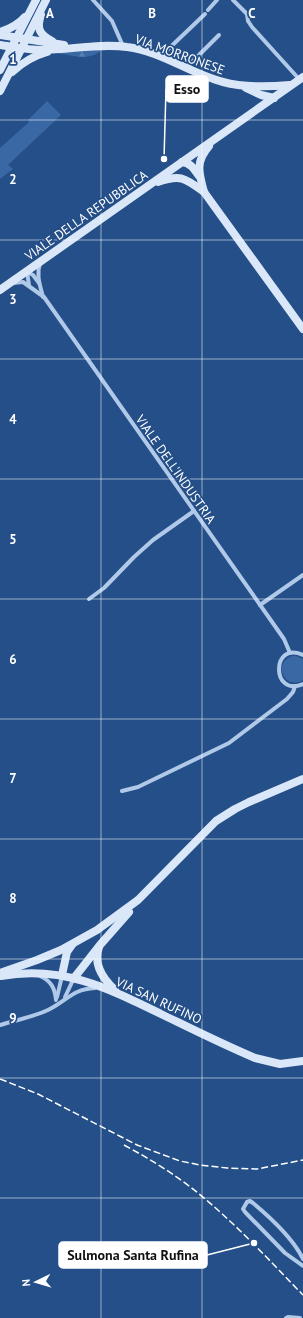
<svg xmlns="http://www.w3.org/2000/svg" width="303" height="1318" viewBox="0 0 303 1318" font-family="'PT Sans',sans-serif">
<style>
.green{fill:#3968a4}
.forest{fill:url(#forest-firs)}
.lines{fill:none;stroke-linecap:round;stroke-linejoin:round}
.street{stroke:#b0c9e9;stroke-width:4}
.secondary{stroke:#dae7f8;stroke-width:8}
.rail{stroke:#fff;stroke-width:1.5;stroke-dasharray:7 3;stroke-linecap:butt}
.grid{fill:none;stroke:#fff;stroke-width:1;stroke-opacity:0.55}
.labels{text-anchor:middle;stroke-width:3.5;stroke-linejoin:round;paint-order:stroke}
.street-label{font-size:13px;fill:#fff;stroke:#244f88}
.grid-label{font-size:13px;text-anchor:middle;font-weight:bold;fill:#fff;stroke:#244f88;stroke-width:3.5;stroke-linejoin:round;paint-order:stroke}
.leader{fill:none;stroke:#fff;stroke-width:1.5}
.callout-dot{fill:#fff;stroke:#244f88;stroke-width:1.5}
.callout{fill:#fff;stroke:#fff;stroke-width:1.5}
.callout-label{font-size:14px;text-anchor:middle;font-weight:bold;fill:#111}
</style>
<defs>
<pattern id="forest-firs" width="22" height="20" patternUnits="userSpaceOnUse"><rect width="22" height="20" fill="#3968a4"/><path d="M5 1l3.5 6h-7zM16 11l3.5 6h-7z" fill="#577fb2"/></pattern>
</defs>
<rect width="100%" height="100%" fill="#244f88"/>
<g class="green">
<polygon points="47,101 61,115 8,165 13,169 0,179 0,148 29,122 28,120"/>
<path d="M292,656h4l7,3v21c-17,11 -32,-16 -11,-24z"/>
</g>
<path class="forest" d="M103,48c-11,15 -34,7 -49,4z"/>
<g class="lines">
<g class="street">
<polyline points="93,0 112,21 123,46"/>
<polyline points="233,0 247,14 248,21 252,27 299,79"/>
<polyline points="208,10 217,0"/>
<polyline points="160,57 205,14"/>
<polyline points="186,68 219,35"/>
<path d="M40,263c-4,12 0,22 3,34"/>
<polyline points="27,272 33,275 39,283"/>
<polyline points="27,272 29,285"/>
<polyline points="13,283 23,282 44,297 284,639 290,653"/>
<polyline points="89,599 104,588 134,557 153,540 194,511"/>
<polyline points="260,605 303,575"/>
<path d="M303,655c-32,-15 -32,43 0,29"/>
<polyline points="122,791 138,787 229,743 287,699 293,692 295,686"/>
<path d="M40,976c11,5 15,12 16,24"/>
<polyline points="57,997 62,976"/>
<polyline points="65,997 74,978"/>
<path d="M0,1025c16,-5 33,-8 48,-15 19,-9 24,-21 47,-22"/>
<path d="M303,1259c-10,-21 -32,-41 -50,-56l-3,-2 -3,1 -4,7 2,3 40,41 18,13"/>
<polyline points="286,1318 288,1317 300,1318"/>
</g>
<g class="secondary">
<path d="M41,15c-5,14 -1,20 11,26"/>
<path d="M0,32c10,-3 18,-7 25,-15"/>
<polyline points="0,35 64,45"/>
<path d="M0,45c14,2 28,5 42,5 28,0 57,-7 85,-3 34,4 64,27 96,35 22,6 45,5 67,3"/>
<polyline points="0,70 36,0"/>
<path d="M12,72c11,-10 21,-16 35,-20"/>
<polyline points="246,88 261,95 274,98"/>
<polyline points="0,91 46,0"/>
<path d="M209,146c-14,16 -10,27 -5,46l99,137"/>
<path d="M182,162c9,1 12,7 17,14"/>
<path d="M158,182c23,-8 27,-4 46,10"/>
<polyline points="0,290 303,77"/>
<path d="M99,947c-6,17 4,32 16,43"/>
<polyline points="0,973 37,960 61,950 97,930 138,900 216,821 235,809 249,802 303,779"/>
<polyline points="62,975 67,952 72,945"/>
<path d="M1,976c61,-11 107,12 160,38 31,15 63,31 94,44l25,6 23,-3"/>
<polyline points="74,978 100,945 129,912"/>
</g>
<g class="rail">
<polyline points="0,1079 38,1094 137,1145 180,1161 200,1165 227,1168 257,1169 303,1160"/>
<path d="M124,1145c26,14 52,30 74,48 38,31 71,67 105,102"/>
</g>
</g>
<path class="grid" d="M101,0v1318M202,0v1318M0,120h303M0,240h303M0,359h303M0,479h303M0,599h303M0,719h303M0,839h303M0,959h303M0,1078h303M0,1198h303"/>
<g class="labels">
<g class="street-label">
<text transform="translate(180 54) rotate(20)" y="5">VIA MORRONESE</text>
<text transform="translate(86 215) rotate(-35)" y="5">VIALE DELLA REPUBBLICA</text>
<text transform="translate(176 469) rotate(55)" y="5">VIALE DELL'INDUSTRIA</text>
<text transform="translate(159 1000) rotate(25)" y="5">VIA SAN RUFINO</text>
</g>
</g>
<g class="grid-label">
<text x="50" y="18">A</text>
<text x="152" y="18">B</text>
<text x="252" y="18">C</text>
<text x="13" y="64">1</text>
<text x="13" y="184">2</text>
<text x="13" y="304">3</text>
<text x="13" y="424">4</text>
<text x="13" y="544">5</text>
<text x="13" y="664">6</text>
<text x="13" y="783">7</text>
<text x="13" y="903">8</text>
<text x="13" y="1023">9</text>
</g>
<path class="leader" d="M164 159L166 89M254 1243L207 1255"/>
<g class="callout-dot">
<circle cx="164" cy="159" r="4"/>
<circle cx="254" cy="1243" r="4"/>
</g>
<g class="callout">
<rect x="166" y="76" width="42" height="26" rx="4"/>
<rect x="59" y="1242" width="148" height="26" rx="4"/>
</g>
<g class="callout-label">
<text x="187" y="94">Esso</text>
<text x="133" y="1260">Sulmona Santa Rufina</text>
</g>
<g transform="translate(36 1282) rotate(265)" stroke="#244f88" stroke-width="3" paint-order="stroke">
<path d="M0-3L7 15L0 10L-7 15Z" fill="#ffffff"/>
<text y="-6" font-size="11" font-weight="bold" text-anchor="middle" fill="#ffffff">N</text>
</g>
</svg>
